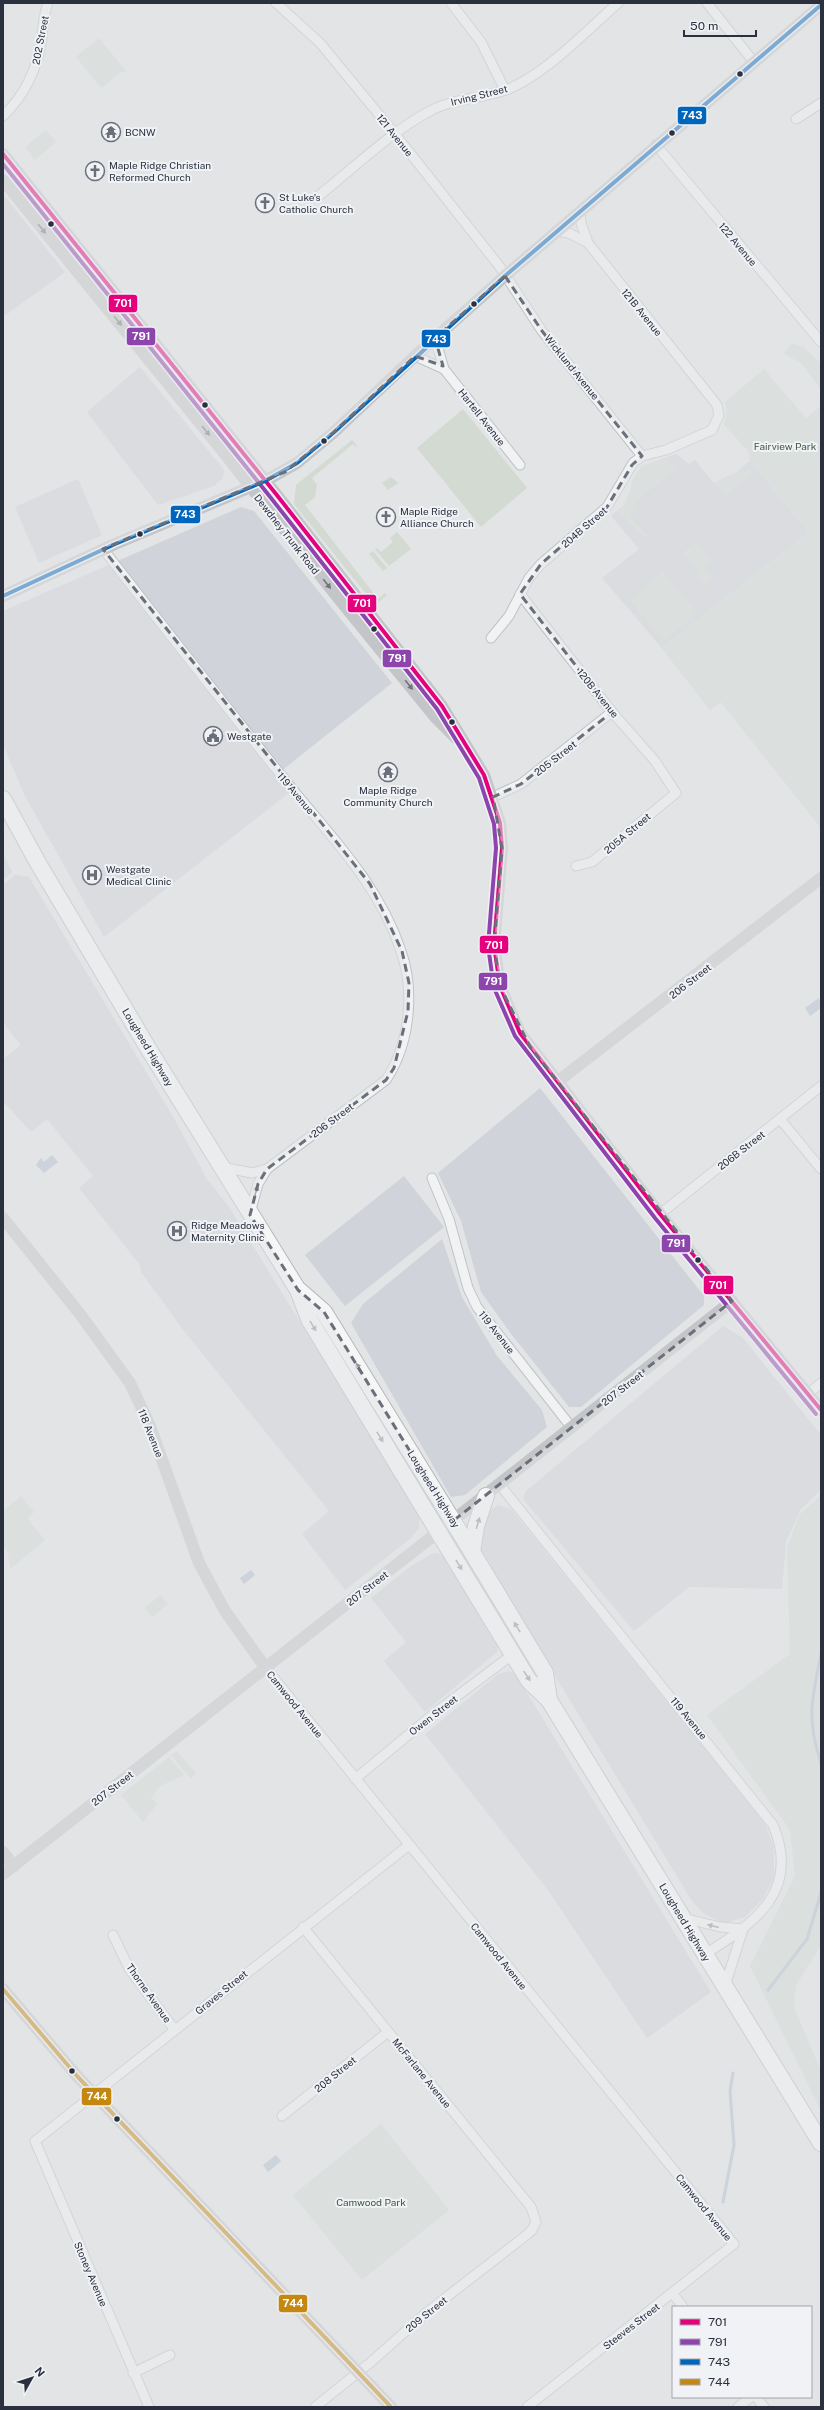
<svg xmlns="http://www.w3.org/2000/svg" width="824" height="2410" viewBox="0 0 824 2410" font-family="'Public Sans',sans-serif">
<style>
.built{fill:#d0d3d9}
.green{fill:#d2dad2}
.water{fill:#b2becf}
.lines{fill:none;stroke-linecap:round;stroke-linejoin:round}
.stream{stroke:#b2becf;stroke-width:3}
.street-casing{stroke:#c0c2c4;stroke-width:11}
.highway-casing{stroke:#b5b7bb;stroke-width:18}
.street{stroke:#f1f2f4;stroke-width:9}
.secondary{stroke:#c3c5c8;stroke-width:12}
.highway{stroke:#f6f6f6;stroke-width:16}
.bus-1-casing{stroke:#f0f2f6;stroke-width:7}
.bus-2-casing{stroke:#f0f2f6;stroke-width:7}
.bus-3-casing{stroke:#f0f2f6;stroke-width:7}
.bus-4-casing{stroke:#f0f2f6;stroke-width:7}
.bus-1{stroke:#e5007d;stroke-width:4}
.bus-2{stroke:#8e44ad;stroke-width:4}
.bus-3{stroke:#0065bd;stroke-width:4}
.bus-4{stroke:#c48810;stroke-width:4}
.oneway{fill:#6f737c}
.oneway2{fill:#8e9199}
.oneway3{fill:#90939a}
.marked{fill:none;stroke:#6a6f79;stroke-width:3;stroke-dasharray:8 5;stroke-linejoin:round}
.bus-dot{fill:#2a303e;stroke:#f0f2f6;stroke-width:1.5}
.labels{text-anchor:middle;stroke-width:4;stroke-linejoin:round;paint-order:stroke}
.street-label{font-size:10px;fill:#2a303e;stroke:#f0f2f6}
.poi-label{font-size:10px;fill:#2a303e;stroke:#f0f2f6;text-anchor:start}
.park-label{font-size:10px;fill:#3c5938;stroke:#f0f2f6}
.line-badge{stroke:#f0f2f6;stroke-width:1.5}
.badge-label{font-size:11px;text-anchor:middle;font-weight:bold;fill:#fff}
</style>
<rect width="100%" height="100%" fill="#e2e4e6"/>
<g class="built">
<polygon points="3,194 65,272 3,317"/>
<polygon points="140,367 224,470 223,478 214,486 158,505 87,412"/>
<polygon points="676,454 689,464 695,460 714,483 735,473 750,461 808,532 821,828 721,702 710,710 661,647 602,578 639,549 611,516 624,505 631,490 632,481 642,466"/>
<polygon points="78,479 102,535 39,563 15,507"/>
<polygon points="241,507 254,511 392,683 276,775 289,793 104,937 25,796 3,745 3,611"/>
<polygon points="3,853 12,872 3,880"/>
<polygon points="15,875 29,877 172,1115 207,1179 229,1207 419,1515 419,1528 411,1538 345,1590 302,1534 329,1511 181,1327 141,1272 140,1265 79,1188 93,1176 47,1119 31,1132 3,1101 3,1059 21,1045 3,1023 3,885"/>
<polygon points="540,1088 704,1296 704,1305 581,1407 569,1407 509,1331 481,1292 461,1221 438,1173"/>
<polygon points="404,1176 444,1227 345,1306 305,1255"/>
<polygon points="442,1239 462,1297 497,1356 542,1410 547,1427 465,1495 451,1497 351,1323 363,1304"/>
<polygon points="723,1326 743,1338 821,1435 821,1490 801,1509 786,1542 782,1589 689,1587 634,1631 523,1499 526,1491"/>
<polygon points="498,1505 511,1509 764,1822 774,1847 774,1877 763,1899 745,1917 729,1922 720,1922 703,1913 692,1901 481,1554 480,1538 489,1512"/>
<polygon points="432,1554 437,1553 444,1556 498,1644 497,1652 425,1712 384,1661 406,1642 371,1598 411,1566"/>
<polygon points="509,1671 516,1675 711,1992 647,2038 548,1890 425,1734 498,1674"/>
</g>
<g class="green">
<polygon points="99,38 126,71 121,72 101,88 76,57"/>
<polygon points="46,130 56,142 35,160 25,147"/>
<polygon points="792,343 804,347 821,364 821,389 801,363 784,354"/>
<polygon points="764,369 806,418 821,406 821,828 721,702 710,710 661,647 808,532 750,461 749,452 724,425 727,411 725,402"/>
<polygon points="463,409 527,488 481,527 417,448"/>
<polygon points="352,440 357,446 356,447 353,444 312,478 317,485 315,497 305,505 378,599 385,593 387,595 375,605 294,504 296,485"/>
<polygon points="665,458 671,462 677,471 673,471 634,504 638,510 630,517 649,536 643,537 617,510 624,505 631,490 632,481 642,466"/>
<polygon points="742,469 745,472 749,469 753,474 725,496 715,484"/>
<polygon points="391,477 398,483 388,490 382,483"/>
<polygon points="397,532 411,549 389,566 375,549 377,548 381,552 393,542 390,538"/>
<polygon points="696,541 711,561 705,569 714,579 705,586 697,576 700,573 683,552"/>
<polygon points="373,551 387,568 383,571 369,554"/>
<polygon points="663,572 698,614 663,641 630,600"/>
<polygon points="821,1495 821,1946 796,1985 794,2007 821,2071 820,2109 750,1966 795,1876 790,1830 707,1715 790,1654 787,1547 800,1514"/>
<polygon points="21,1496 34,1512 27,1518 45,1540 10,1569 8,1553 3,1546 3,1511"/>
<polygon points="160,1595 168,1604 152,1617 145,1608"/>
<polygon points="177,1751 196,1773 191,1779 171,1755"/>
<polygon points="169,1757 184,1775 160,1786 151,1798 157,1804 143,1822 121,1795"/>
<polygon points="381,2124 449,2210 362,2280 293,2195"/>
</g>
<g class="water">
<polygon points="819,998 821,1008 810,1016 805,1008"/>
<polygon points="52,1155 58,1162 44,1173 36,1165 41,1158 44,1162"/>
<polygon points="251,1570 255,1575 244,1584 240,1578"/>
<polygon points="276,2155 281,2161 268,2172 263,2165"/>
</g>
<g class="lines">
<g class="stream">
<path d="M821,1654c-9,44 -15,65 0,109"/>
<polyline points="768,1990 807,1939 821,1893"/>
<polyline points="723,2202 734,2145 730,2091 733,2073"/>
</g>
<g class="street-casing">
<g id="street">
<polyline points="276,3 320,43 395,134 500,267 542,331 642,456"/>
<polyline points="451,3 481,42 505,90"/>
<polyline points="707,3 753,61"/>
<path d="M3,116c21,-20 33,-44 38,-73 2,-13 2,-27 7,-40"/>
<polyline points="796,119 821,103"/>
<polyline points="656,145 821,342"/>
<path d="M317,197c36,-28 71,-63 111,-85 25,-14 52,-13 78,-22 39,-15 81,-60 112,-87"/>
<polyline points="557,231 569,233 588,243"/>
<polyline points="435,338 444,369 520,465"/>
<polyline points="415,356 444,369"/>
<path d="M103,549c59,76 118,151 178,226 45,57 97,106 120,176 14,40 9,93 -15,129l-119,89 -9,15 -8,29"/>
<polyline points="520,594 612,712 655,761 676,793 592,862 576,866"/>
<polyline points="491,638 509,616 529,578 541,564 607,507 633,463 642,456 666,450 712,430 719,415 717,405 588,243 581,223 580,212"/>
<polyline points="493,797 521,784 612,712"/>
<polyline points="780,1119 821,1169"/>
<polyline points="222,1167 252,1173 267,1169"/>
<polyline points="432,1178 449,1219 468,1288 477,1307 572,1428"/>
<polyline points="660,1214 821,1086"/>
<polyline points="808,1394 821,1383"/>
<path d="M500,1485l273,340c28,66 -18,98 -68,129"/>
<polyline points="265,1667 734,2244 527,2407"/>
<polyline points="355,1779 436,1712 513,1654"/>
<polyline points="683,1918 720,1927 743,1929"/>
<polyline points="303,1927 531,2207 536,2222 532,2230 524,2237 426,2313 371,2362 315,2407"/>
<polyline points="113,1935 130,1970 174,2029"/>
<polyline points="725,1986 743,1929"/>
<polyline points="282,2116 388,2032"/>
<polyline points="673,2294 683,2307"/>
<polyline points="133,2373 170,2355"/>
<polyline points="756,2397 764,2407"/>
<polyline points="149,2407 35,2141 409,1845"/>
<polyline points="738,2407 751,2397"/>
</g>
</g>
<g class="highway-casing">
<g id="highway">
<polyline points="3,799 38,863 148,1048 298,1290 309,1319 529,1681 549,1700 821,2143"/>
<polyline points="300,1291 324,1312 472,1552 545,1673 549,1700"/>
<polyline points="472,1552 476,1526 486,1496"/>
</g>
</g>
<use href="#street" class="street"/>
<g class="secondary">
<polyline points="3,154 276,494 442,706 484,775 500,823 502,848 494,945 500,986 520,1033 660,1214 821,1410"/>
<polyline points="3,180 221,449 335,594 435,717 456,738"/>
<polyline points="3,596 115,544 265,481 297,463 333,433 415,356 505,276 821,5"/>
<polyline points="557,1082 821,878"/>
<polyline points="3,1218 80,1314 130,1383 150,1426 199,1563 225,1611 265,1667"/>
<polyline points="3,1852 14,1866"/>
<polyline points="3,1874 732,1301"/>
<polyline points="3,1989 77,2076 391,2407"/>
</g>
<use href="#highway" class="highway"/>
<g class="bus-1-casing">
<polyline id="bus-1" points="3,154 276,494 442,706 484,775 500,823 502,848 494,945 500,986 520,1033 660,1214 821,1410"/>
</g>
<g class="bus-2-casing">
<polyline id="bus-2" points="3,164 271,498 437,709 479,778 494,824 496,848 488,946 494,988 515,1036 655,1218 816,1414"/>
</g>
<g class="bus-3-casing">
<polyline id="bus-3" points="3,596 115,544 265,481 297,463 333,433 505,276 821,5"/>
</g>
<g class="bus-4-casing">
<polyline id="bus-4" points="3,1989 77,2076 391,2407"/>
</g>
<use href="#bus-1" class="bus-1"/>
<use href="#bus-2" class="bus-2"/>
<use href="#bus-3" class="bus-3"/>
<use href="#bus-4" class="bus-4"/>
</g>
<defs><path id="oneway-solid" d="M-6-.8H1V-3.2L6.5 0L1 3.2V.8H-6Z"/></defs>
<g class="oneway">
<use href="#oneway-solid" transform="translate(42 229) rotate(51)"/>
<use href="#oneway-solid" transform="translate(118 321) rotate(51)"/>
<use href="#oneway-solid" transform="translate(206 431) rotate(51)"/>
<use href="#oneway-solid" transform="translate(327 584) rotate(52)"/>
<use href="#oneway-solid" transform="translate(409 685) rotate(51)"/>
</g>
<g class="oneway2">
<use href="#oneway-solid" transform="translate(256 1191) rotate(-76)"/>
<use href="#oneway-solid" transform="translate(713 1926) rotate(-166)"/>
</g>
<g class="oneway3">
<use href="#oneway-solid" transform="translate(313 1326) rotate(59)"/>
<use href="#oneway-solid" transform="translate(359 1368) rotate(-123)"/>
<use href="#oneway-solid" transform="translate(380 1437) rotate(58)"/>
<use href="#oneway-solid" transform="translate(478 1523) rotate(-74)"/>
<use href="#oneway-solid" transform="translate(459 1565) rotate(59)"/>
<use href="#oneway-solid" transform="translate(517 1627) rotate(-121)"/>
<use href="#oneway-solid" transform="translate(527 1676) rotate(57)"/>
</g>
<path d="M0 0H824V2410H0ZM505,276l37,55 100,125 -10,9 -25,42 -66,57 -21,30 92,118 -91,72 -28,13 9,51 -8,97 6,41 30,61 202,254 -279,220 -129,-209 -26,-22 -48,-75 8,-31 9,-15 119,-89 8,-12 14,-57 1,-28 -7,-32 -32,-67 -267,-335 182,-77 48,-39 82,-77 28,10 -8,-28z" fill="#e2e4e6" fill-opacity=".55" fill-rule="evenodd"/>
<path class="marked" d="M505,276l37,55 100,125 -10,9 -25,42 -66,57 -21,30 92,118 -91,72 -28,13 9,51 -8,97 6,41 30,61 202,254 -279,220 -129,-209 -26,-22 -48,-75 8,-31 9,-15 119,-89 8,-12 14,-57 1,-28 -7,-32 -32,-67 -267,-335 182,-77 48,-39 82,-77 28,10 -8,-28z"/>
<defs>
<g id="temple-ring" transform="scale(1)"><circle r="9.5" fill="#f0f2f6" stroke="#6a6f79" stroke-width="1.5"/><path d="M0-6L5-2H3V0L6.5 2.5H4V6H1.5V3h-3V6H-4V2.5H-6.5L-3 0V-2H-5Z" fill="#6a6f79"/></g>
<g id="church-ring" transform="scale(1)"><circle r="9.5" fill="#f0f2f6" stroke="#6a6f79" stroke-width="1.5"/><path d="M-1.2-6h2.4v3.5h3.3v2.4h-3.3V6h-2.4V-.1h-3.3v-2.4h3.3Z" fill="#6a6f79"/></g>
<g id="civic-ring" transform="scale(1)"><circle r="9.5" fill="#f0f2f6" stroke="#6a6f79" stroke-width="1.5"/><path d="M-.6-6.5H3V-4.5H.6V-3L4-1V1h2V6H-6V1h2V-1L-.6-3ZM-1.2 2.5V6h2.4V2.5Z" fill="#6a6f79"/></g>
<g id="hospital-ring" transform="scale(1)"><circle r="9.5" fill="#f0f2f6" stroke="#6a6f79" stroke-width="1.5"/><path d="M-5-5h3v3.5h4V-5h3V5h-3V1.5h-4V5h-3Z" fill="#6a6f79"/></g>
</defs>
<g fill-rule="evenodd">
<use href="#temple-ring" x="111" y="132"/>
<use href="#church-ring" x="95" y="171"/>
<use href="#church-ring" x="265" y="203"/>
<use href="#church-ring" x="386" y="517"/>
<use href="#civic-ring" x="213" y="736"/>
<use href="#temple-ring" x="388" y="772"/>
<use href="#hospital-ring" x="92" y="875"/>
<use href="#hospital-ring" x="177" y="1231"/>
</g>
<g class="bus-dot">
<circle cx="740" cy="74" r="3.5"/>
<circle cx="672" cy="133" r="3.5"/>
<circle cx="51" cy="224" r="3.5"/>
<circle cx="474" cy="304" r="3.5"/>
<circle cx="205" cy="405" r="3.5"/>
<circle cx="324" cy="441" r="3.5"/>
<circle cx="140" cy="534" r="3.5"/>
<circle cx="374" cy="629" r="3.5"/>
<circle cx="452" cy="722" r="3.5"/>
<circle cx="698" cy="1260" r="3.5"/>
<circle cx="72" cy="2071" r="3.5"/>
<circle cx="117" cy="2119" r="3.5"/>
</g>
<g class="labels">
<g class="street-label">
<text transform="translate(40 40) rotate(-79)" y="4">202 Street</text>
<text transform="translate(479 95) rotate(-14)" y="4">Irving Street</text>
<text transform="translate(395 135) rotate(51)" y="4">121 Avenue</text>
<text transform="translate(738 244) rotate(50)" y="4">122 Avenue</text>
<text transform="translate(642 312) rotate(51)" y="4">121B Avenue</text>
<text transform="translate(572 367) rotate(51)" y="4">Wicklund Avenue</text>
<text transform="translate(482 417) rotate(52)" y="4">Hartell Avenue</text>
<text transform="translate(584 527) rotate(-41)" y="4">204B Street</text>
<text transform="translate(287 534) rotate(52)" y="4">Dewdney Trunk Road</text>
<text transform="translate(598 693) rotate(51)" y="4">120B Avenue</text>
<text transform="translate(555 758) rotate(-38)" y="4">205 Street</text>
<text transform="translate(296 793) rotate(50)" y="4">119 Avenue</text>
<text transform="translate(627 833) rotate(-40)" y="4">205A Street</text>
<text transform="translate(690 981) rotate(-38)" y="4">206 Street</text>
<text transform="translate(148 1047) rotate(59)" y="4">Lougheed Highway</text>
<text transform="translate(332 1120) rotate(-37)" y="4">206 Street</text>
<text transform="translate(741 1150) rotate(-38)" y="4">206B Street</text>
<text transform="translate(497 1332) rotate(52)" y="4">119 Avenue</text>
<text transform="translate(622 1388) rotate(-38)" y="4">207 Street</text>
<text transform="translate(151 1433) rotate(68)" y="4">118 Avenue</text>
<text transform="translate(434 1489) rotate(58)" y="4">Lougheed Highway</text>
<text transform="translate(367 1588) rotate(-38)" y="4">207 Street</text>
<text transform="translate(295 1704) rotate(51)" y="4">Camwood Avenue</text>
<text transform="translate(433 1715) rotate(-38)" y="4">Owen Street</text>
<text transform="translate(689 1718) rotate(51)" y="4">119 Avenue</text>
<text transform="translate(112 1788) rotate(-38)" y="4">207 Street</text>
<text transform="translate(685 1922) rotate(59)" y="4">Lougheed Highway</text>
<text transform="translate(499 1956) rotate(51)" y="4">Camwood Avenue</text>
<text transform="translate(221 1992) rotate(-39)" y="4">Graves Street</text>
<text transform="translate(149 1993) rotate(55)" y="4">Thorne Avenue</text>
<text transform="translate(422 2073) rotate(51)" y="4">McFarlane Avenue</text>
<text transform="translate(335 2074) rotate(-39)" y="4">208 Street</text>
<text transform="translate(704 2207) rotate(51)" y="4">Camwood Avenue</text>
<text transform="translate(91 2274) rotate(67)" y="4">Stoney Avenue</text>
<text transform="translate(426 2314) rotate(-39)" y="4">209 Street</text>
<text transform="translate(631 2326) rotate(-38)" y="4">Steeves Street</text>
</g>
<g class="poi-label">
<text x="125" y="136">BCNW</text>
<text x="109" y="169">Maple Ridge Christian<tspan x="109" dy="12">Reformed Church</tspan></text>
<text x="279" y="201">St Luke's<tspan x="279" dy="12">Catholic Church</tspan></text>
<text x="400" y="515">Maple Ridge<tspan x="400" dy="12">Alliance Church</tspan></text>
<text x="227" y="740">Westgate</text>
<text x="388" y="794" text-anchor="middle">Maple Ridge<tspan x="388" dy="12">Community Church</tspan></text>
<text x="106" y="873">Westgate<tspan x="106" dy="12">Medical Clinic</tspan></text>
<text x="191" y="1229">Ridge Meadows<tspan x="191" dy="12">Maternity Clinic</tspan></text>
</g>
<g class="park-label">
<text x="785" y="450">Fairview Park</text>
<text x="371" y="2206">Camwood Park</text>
</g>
</g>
<g class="line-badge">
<rect x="677" y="106" width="30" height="19" rx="4" fill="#0065bd"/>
<rect x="108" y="294" width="30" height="19" rx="4" fill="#e5007d"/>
<rect x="126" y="327" width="30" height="19" rx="4" fill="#8e44ad"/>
<rect x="421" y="329" width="30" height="19" rx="4" fill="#0065bd"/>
<rect x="170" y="505" width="31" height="19" rx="4" fill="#0065bd"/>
<rect x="347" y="594" width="30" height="19" rx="4" fill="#e5007d"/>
<rect x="382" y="649" width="30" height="19" rx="4" fill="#8e44ad"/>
<rect x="479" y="935" width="30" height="19" rx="4" fill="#e5007d"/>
<rect x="478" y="972" width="30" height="19" rx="4" fill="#8e44ad"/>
<rect x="661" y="1234" width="30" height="19" rx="4" fill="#8e44ad"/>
<rect x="703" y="1275" width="31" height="20" rx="4" fill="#e5007d"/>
<rect x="81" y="2087" width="31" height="19" rx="4" fill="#c48810"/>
<rect x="278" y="2294" width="30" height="19" rx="4" fill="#c48810"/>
</g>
<g class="badge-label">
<text x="692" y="119">743</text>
<text x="123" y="307">701</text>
<text x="141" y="340">791</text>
<text x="436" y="343">743</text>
<text x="185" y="518">743</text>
<text x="362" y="607">701</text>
<text x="397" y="662">791</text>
<text x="494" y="949">701</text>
<text x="493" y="985">791</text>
<text x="676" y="1247">791</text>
<text x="718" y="1289">701</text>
<text x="97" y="2100">744</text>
<text x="293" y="2307">744</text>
</g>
<rect width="824" height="2410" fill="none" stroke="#2a303e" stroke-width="8"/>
<rect x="672" y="2306" width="140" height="92" fill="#f0f2f6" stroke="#a1a4ac"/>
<rect x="680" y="2319" width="20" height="6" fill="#e5007d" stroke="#a1a4ac"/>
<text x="708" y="2326" font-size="12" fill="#2a303e">701</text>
<rect x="680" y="2339" width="20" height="6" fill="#8e44ad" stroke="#a1a4ac"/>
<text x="708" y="2346" font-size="12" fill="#2a303e">791</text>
<rect x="680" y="2359" width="20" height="6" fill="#0065bd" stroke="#a1a4ac"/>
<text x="708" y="2366" font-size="12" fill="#2a303e">743</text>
<rect x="680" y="2379" width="20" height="6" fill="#c48810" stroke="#a1a4ac"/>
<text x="708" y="2386" font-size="12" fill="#2a303e">744</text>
<g transform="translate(32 2378) rotate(51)" stroke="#f0f2f6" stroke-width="3" paint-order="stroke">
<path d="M0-3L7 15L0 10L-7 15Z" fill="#2a303e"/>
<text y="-6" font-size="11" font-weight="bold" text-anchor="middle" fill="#2a303e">N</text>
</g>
<path d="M684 30v6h72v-6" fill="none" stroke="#2a303e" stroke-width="2"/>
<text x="690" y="30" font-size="12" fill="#2a303e" stroke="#f0f2f6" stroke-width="3" paint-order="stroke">50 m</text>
</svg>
